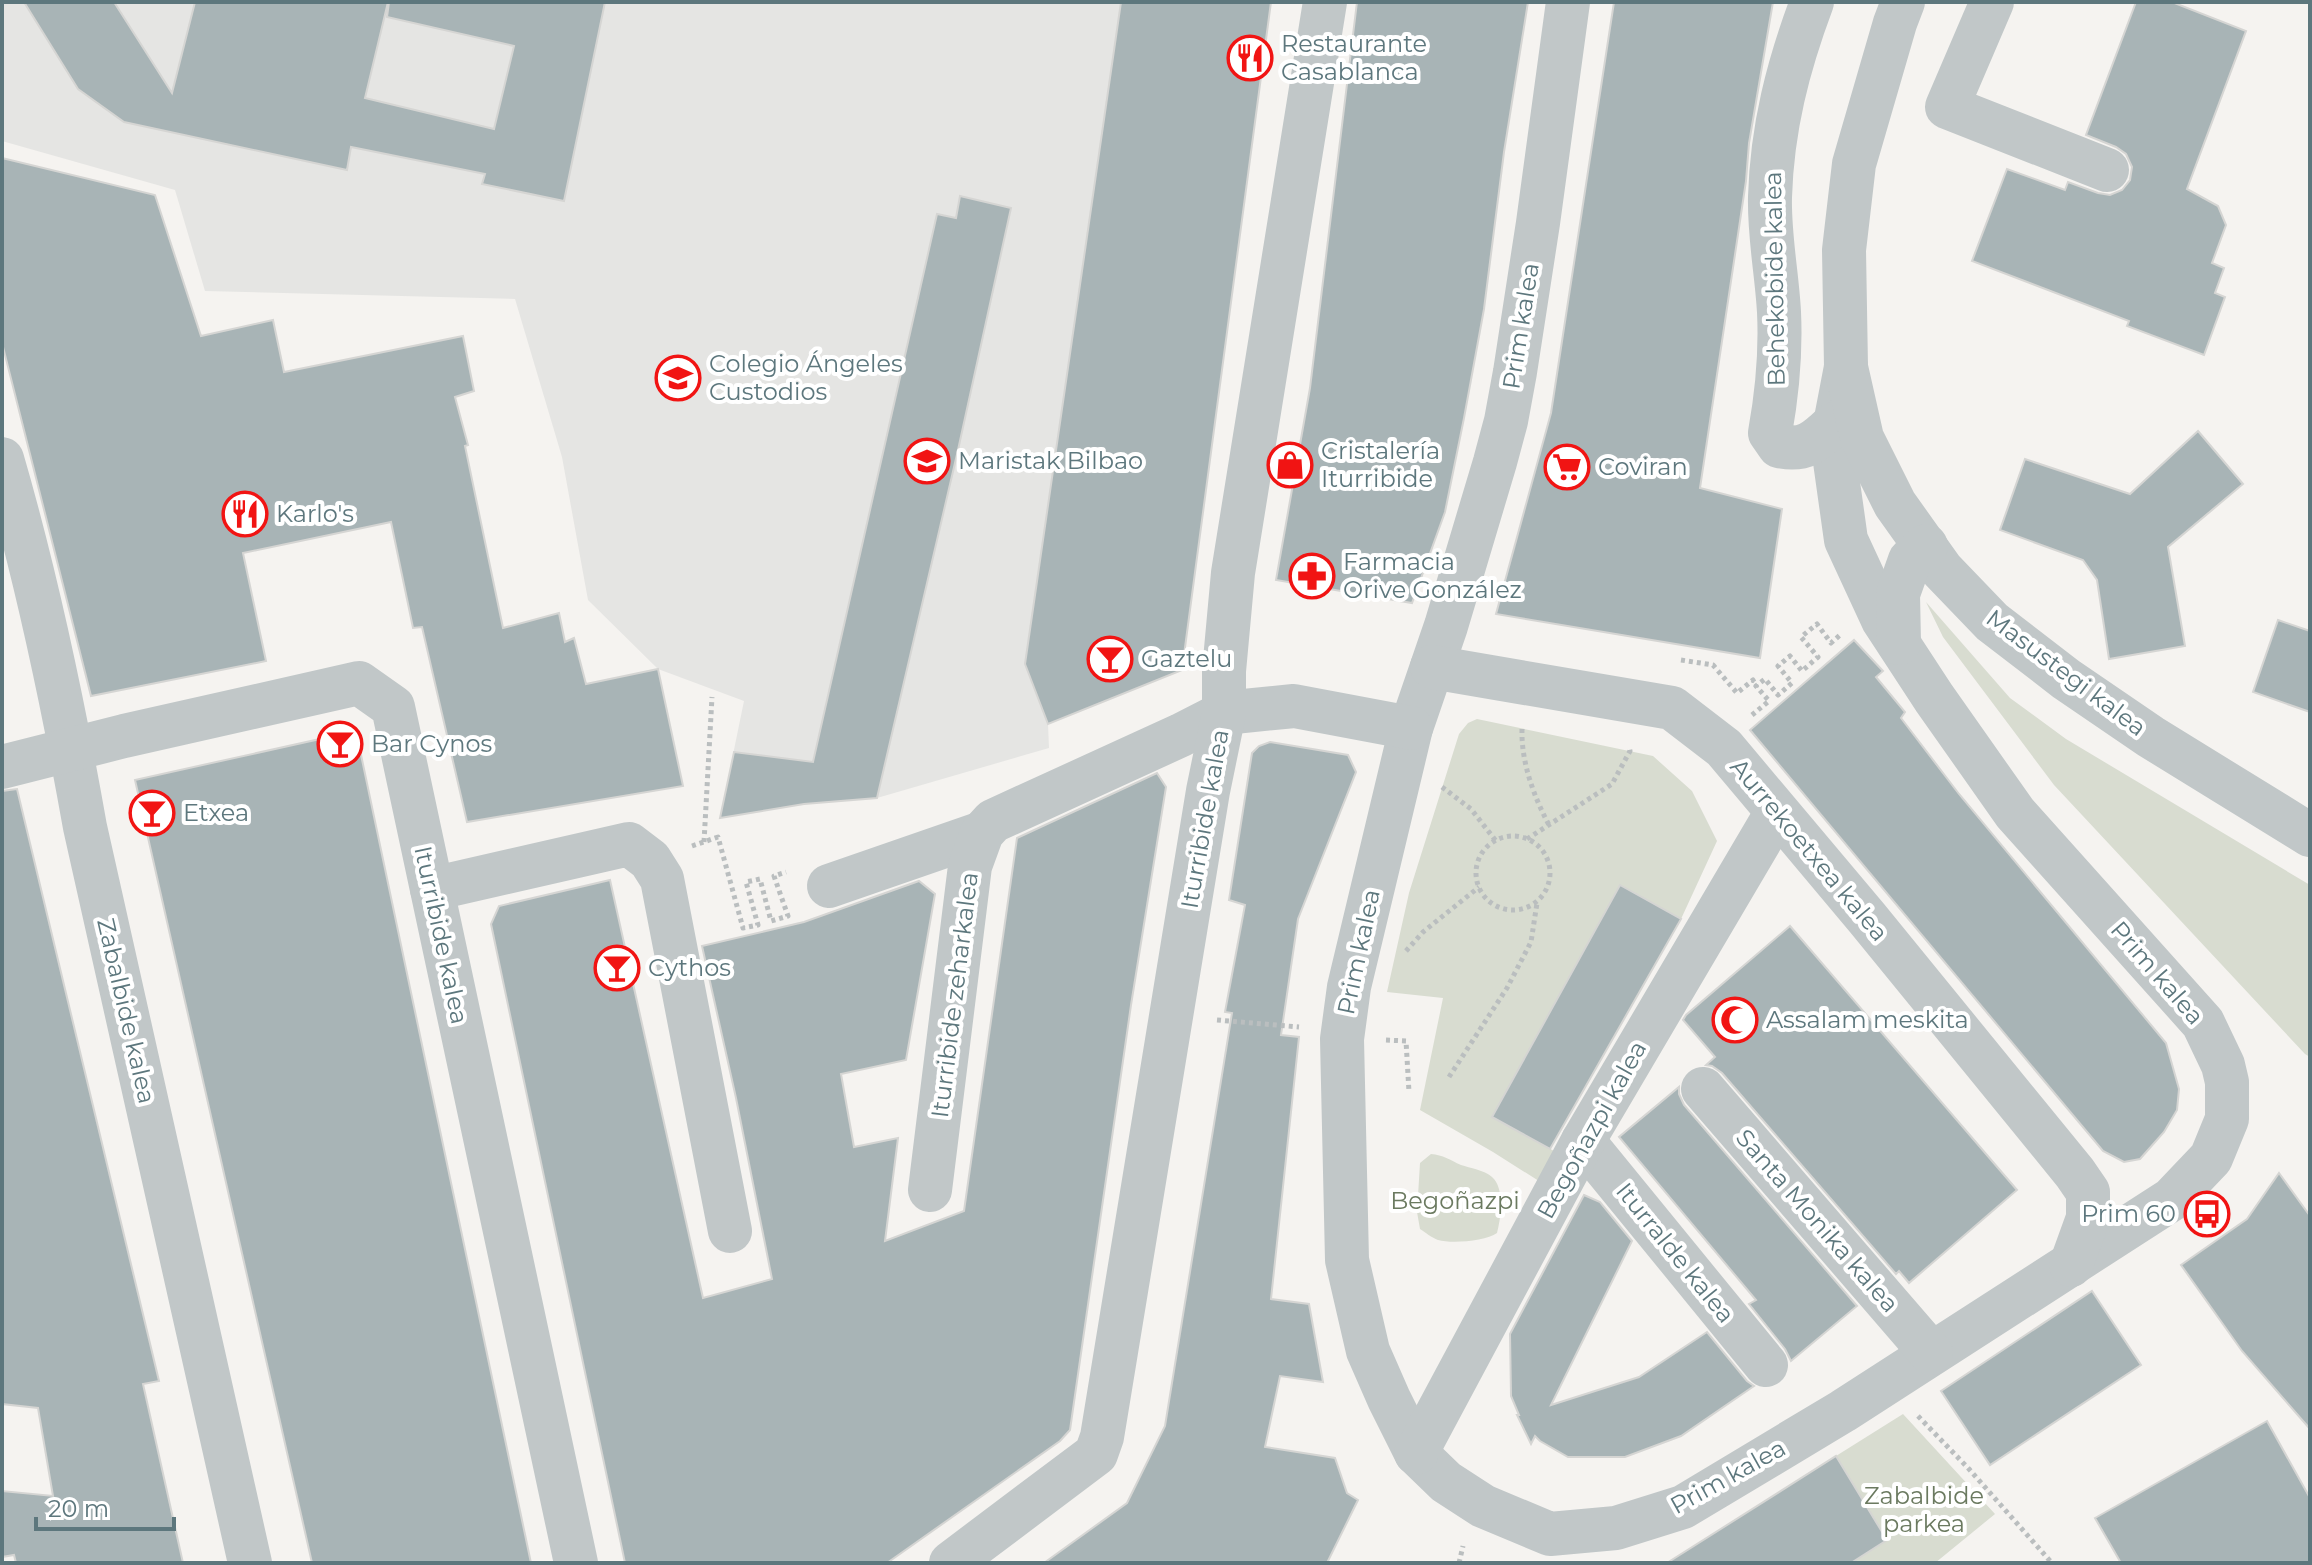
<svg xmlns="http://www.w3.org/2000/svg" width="2312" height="1565" viewBox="0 0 2312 1565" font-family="Montserrat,sans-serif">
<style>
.built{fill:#e5e5e3}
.green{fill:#d8dcd0}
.building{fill:#a8b4b6;stroke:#d5d5d3;stroke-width:2}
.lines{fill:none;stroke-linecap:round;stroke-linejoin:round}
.path{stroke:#babebf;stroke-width:5;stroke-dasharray:4 4;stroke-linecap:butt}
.minor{stroke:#c1c7c8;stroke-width:44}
.labels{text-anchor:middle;stroke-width:8;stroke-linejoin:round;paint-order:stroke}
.poi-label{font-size:24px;fill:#5d777d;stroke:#fff;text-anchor:start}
.street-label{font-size:24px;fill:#5d777d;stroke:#fff}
.park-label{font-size:24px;fill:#6b7a60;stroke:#fff}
</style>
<rect width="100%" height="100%" fill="#f5f3f0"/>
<polygon class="built" points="2,2 1121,2 1025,664 1048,724 1049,748 877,798 804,804 720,818 744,701 658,669 588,600 562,457 515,299 205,291 175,190 2,141"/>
<g class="green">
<polygon points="1926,602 2010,698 2066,739 2310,885 2310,1057 2305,1054 2054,785 1943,637"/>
<polygon points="1477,719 1653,756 1692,791 1717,841 1681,919 1620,885 1493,1117 1554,1151 1542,1183 1493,1152 1420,1110 1443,998 1387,992 1409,893 1459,734 1468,723"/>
<path d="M1431,1154c12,1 19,6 30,11 9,3 23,5 31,12 13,11 9,42 5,56 -11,8 -45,11 -59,7 -6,-2 -13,-8 -18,-11l-3,-17 3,-49z"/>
<polygon points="1903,1414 1995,1514 1935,1563 1851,1563 1887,1540 1836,1456"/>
</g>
<g class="building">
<polygon points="24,2 114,2 172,93 195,2 388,2 365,98 494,129 514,46 387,17 389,2 605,2 564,201 482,184 485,174 351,147 347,170 124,122 78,89"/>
<polygon points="1121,2 1271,2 1182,670 1048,724 1025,664"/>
<polygon points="1357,2 1528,2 1504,152 1484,309 1464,418 1445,512 1412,603 1276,580 1310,388"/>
<polygon points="1614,2 1773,2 1749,143 1746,181 1700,488 1782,509 1760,658 1496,614 1551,413"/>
<polygon points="2136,2 2172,2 2246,31 2187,189 2218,206 2226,225 2212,263 2224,268 2215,293 2225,297 2204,355 2127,326 2129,321 1972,261 2007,169 2065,190 2068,182 2098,193 2110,195 2122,190 2130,180 2132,167 2126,154 2116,147 2086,135"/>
<polygon points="2,158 155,195 201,336 273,320 284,372 463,336 474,391 455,397 468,445 465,446 503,628 559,613 565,642 574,638 586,684 658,669 683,786 467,822 422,627 413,628 391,522 243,553 266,661 91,696 2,343"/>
<polygon points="960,196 1011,208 958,450 877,798 804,804 720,818 734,752 813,762 937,214 956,218"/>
<polygon points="2198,431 2243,484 2168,547 2185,646 2109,659 2097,580 2083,560 2000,530 2025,459 2130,494"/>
<polygon points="2278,620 2310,631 2310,712 2253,692"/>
<polygon points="1854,640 1883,671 1876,677 1905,712 1901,718 1959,794 2166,1043 2179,1089 2177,1110 2164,1132 2140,1159 2124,1162 2103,1151 1750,730"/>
<polygon points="356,731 531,1563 312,1563 135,780"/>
<polygon points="1270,742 1348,755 1356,772 1298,919 1281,1035 1299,1037 1271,1299 1309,1304 1323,1382 1280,1376 1265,1447 1335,1458 1347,1493 1358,1500 1327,1563 1044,1563 1127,1503 1165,1426 1232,1013 1225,1012 1245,905 1229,900 1252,753 1259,746"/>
<polygon points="1157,773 1166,787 1131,1005 1070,1430 1060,1441 887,1563 625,1563 491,924 499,906 610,880 703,1298 772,1279 736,1098 702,946 804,922 919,881 935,894 906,1060 841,1074 854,1147 898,1138 885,1241 964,1211 1017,838"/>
<polygon points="17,789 159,1381 143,1384 183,1563 16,1563 14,1555 2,1557 2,1491 53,1496 38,1408 2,1404 2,791"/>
<polygon points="1620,885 1681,919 1550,1149 1492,1117"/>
<polygon points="1790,926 2017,1190 1909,1283 1899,1271 1896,1274 1722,1073 1712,1066 1706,1065 1715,1057 1683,1020 1686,1015"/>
<polygon points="1679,1087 1679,1094 1684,1105 1857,1306 1791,1361 1785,1349 1749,1304 1756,1300 1619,1137"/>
<polygon points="2279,1173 2310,1216 2310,1429 2242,1351 2181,1265 2247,1219"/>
<polygon points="1584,1195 1600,1202 1632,1241 1551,1405 1639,1377 1707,1332 1747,1381 1754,1386 1681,1436 1625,1457 1568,1457 1540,1441 1535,1436 1531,1444 1517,1415 1519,1415 1511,1396 1510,1334"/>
<polygon points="2092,1291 2141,1365 1990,1465 1941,1391"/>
<polygon points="2267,1421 2310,1498 2310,1563 2121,1563 2095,1518"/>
<polygon points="1836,1456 1887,1540 1851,1563 1667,1563"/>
</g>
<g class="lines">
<g class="path">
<polyline points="1681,660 1713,665 1737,693 1753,680 1756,686"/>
<polyline points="1752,715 1769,701 1756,686 1765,679 1778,695 1792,683 1778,666 1790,656 1802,671 1818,657 1801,637 1817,624 1831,643 1840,635"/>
<path d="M1522,729c-1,33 12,68 27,96"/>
<polyline points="1442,787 1471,809 1496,841"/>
<circle cx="1513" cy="873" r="37"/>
<polyline points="1527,839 1612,784 1630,751 1629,746"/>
<polyline points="704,842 712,697"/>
<polyline points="692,846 718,837 743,928 758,925 746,882 760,879 771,921 788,916 774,876 786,872"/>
<polyline points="1406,951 1423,932 1479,887"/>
<polyline points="1217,1020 1299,1027"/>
<polyline points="1386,1040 1406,1041 1409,1092"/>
<polyline points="1449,1077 1507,988 1531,942 1537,903"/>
<polyline points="1918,1416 1969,1469 2052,1563"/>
<polyline points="1459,1563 1463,1546"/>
</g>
<g class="minor">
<polyline points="1568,2 1538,223 1515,372 1506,421 1495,462 1446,626 1411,728 1349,987 1342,1039 1347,1260 1368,1351 1389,1399 1416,1453 1446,1482 1483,1506 1550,1534 1616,1528 1683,1507 1843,1411 2172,1199 2211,1158 2227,1119 2227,1082 2223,1065 2203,1023 2015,813 1934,698 1883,620 1846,540 1832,440 1846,367"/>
<path d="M1812,2c-24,64 -40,126 -42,195 -1,39 7,77 9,115 2,41 -2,82 -9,121l9,13c26,6 37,-5 55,-22"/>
<polyline points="1903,2 1895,23 1854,164 1844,250 1846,367 1862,438 1895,504 1942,570 1992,622 2066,679 2151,737 2310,835"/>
<polyline points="1992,2 1947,107 2107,170"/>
<path d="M2,459c35,120 61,244 83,368l165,736"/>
<polyline points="1899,643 1898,594 1910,560 1926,546"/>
<polyline points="1432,667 1672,708 1724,748 1867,918 2075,1173 2088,1192 2088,1218 2071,1265"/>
<polyline points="2,767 124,736 359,683 393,707 576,1563"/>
<polyline points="829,886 982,833"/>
<polyline points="432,889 629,844 650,860 662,879 730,1231"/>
<polyline points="1703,1089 1931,1353"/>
<polyline points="1583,1141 1766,1365"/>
<polyline points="930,1190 970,866 982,833 993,821 1181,735 1224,713 1294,706 1411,728"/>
<polyline points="1416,1453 1583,1141 1777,812"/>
<polyline points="951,1563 1096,1454 1102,1437 1208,791 1224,713 1224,671 1233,573 1325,2"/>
</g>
</g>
<defs>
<g id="restaurant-ring" transform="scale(2.3)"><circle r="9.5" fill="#fff" stroke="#f11413" stroke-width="1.5"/><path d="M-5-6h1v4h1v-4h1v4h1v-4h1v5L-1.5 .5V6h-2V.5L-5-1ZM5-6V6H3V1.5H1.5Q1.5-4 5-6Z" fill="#f11413"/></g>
<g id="school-ring" transform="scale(2.3)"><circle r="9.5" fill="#fff" stroke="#f11413" stroke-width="1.5"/><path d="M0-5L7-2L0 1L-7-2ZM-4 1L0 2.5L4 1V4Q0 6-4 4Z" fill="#f11413"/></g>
<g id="shop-ring" transform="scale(2.3)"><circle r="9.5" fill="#fff" stroke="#f11413" stroke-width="1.5"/><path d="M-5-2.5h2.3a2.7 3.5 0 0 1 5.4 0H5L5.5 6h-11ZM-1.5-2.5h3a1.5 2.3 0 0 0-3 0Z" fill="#f11413"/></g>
<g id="supermarket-ring" transform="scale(2.3)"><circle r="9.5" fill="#fff" stroke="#f11413" stroke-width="1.5"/><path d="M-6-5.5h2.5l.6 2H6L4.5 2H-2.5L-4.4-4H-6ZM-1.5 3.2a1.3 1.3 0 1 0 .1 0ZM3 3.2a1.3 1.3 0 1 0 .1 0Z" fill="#f11413"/></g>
<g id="pharmacy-ring" transform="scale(2.3)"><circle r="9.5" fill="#fff" stroke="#f11413" stroke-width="1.5"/><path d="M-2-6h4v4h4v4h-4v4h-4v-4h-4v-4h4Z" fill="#f11413"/></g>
<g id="bar-ring" transform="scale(2.3)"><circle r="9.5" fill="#fff" stroke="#f11413" stroke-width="1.5"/><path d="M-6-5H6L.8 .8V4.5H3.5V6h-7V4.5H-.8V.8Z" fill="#f11413"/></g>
<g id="mosque-ring" transform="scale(2.3)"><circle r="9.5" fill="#fff" stroke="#f11413" stroke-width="1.5"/><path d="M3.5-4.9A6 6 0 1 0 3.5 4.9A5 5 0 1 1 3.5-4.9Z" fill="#f11413"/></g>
<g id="bus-ring" transform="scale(2.3)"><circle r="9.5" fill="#fff" stroke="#f11413" stroke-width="1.5"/><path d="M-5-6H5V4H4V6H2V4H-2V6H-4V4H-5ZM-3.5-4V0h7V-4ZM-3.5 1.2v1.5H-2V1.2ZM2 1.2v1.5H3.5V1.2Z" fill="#f11413"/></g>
</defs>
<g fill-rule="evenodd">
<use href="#restaurant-ring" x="1250" y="58"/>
<use href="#school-ring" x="678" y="378"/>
<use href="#school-ring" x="927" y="461"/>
<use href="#shop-ring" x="1290" y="465"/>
<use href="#supermarket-ring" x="1567" y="467"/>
<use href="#restaurant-ring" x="245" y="514"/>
<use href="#pharmacy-ring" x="1312" y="576"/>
<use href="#bar-ring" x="1110" y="659"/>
<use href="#bar-ring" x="340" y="744"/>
<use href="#bar-ring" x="152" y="813"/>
<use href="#bar-ring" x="617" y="968"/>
<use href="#mosque-ring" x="1735" y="1020"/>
<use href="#bus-ring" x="2207" y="1214"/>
</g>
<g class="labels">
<g class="poi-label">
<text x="1281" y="52">Restaurante<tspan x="1281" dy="28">Casablanca</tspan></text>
<text x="709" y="372">Colegio Ángeles<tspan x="709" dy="28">Custodios</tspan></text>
<text x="1321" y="459">Cristalería<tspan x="1321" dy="28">Iturribide</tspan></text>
<text x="958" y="469">Maristak Bilbao</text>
<text x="1598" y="475">Coviran</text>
<text x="276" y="522">Karlo's</text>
<text x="1343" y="570">Farmacia<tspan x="1343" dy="28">Orive González</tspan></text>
<text x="1141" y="667">Gaztelu</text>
<text x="371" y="752">Bar Cynos</text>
<text x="183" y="821">Etxea</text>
<text x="648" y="976">Cythos</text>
<text x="1766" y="1028">Assalam meskita</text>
<text x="2176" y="1222" text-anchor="end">Prim 60</text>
</g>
<g class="street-label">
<text transform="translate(1775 279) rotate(-91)" y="8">Behekobide kalea</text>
<text transform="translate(1521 326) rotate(-81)" y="8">Prim kalea</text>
<text transform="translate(2066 673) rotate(37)" y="8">Masustegi kalea</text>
<text transform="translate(1205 819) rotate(-80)" y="8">Iturribide kalea</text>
<text transform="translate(1809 850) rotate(50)" y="8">Aurrekoetxea kalea</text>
<text transform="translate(441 935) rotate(78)" y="8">Iturribide kalea</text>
<text transform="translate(1359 952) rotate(-78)" y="8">Prim kalea</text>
<text transform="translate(2157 973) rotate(49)" y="8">Prim kalea</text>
<text transform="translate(955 995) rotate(-83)" y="8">Iturribide zeharkalea</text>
<text transform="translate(126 1011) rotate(77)" y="8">Zabalbide kalea</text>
<text transform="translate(1592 1130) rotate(-61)" y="8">Begoñazpi kalea</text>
<text transform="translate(1817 1221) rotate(49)" y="8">Santa Monika kalea</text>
<text transform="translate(1675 1253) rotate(51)" y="8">Iturralde kalea</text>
<text transform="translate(1728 1477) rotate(-29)" y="8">Prim kalea</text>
</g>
<g class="park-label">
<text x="1455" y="1209">Begoñazpi</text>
<text x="1924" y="1504">Zabalbide<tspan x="1924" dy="28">parkea</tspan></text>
</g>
</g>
<rect width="2312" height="1565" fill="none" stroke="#5d777d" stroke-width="8"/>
<path d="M36 1517v12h138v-12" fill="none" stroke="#5d777d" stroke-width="4"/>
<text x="48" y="1517" font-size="24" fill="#5d777d" stroke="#ffffff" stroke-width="6" paint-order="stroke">20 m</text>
</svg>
